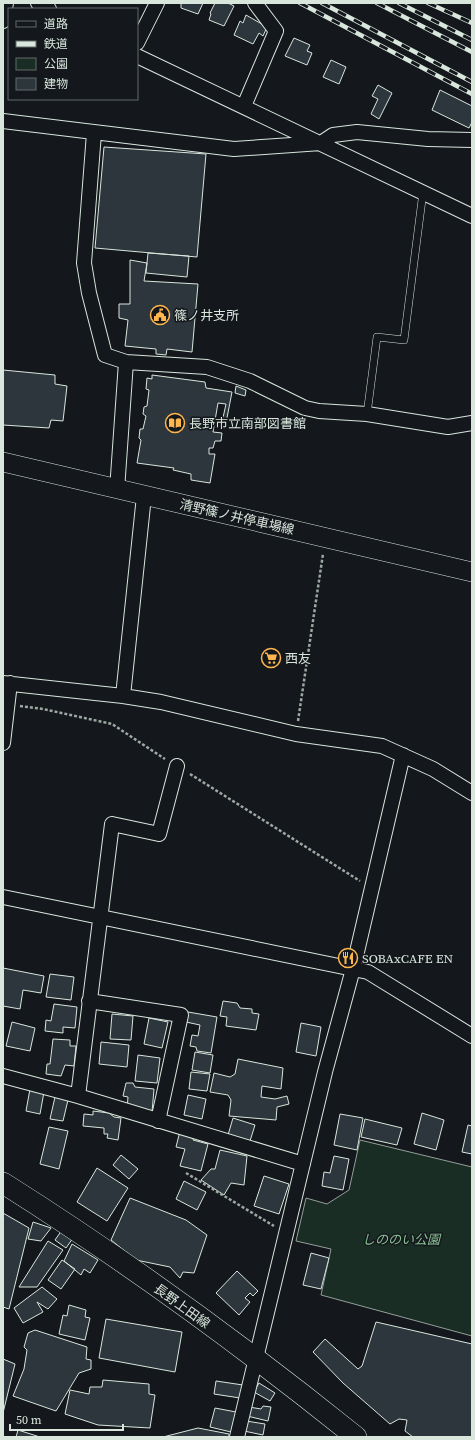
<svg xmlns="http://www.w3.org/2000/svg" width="475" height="1440" font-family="'Source Serif 4','Noto Sans JP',serif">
	<rect width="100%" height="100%" fill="#14181c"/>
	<path fill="#1a2d24" stroke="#939e99" d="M360,1140L472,1167V1336L321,1295L331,1249L296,1241L306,1198L327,1204L349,1190Z"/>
	<path fill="#2c363c" stroke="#d8e6dc" d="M181,3H203L198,14L181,8Z
		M215,3H228L234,6L224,26L209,20L211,14L210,13Z
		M246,15L267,27L263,36L259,33L253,44L234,35L240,21L243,23Z
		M294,38L310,45L307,51L312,53L307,65L285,56Z
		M331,60L346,67L339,84L323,77Z
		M378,85L392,93L379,119L371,114L378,99L372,96Z
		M440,90L472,106V122L469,128L432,110Z
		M104,147L206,154L197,257L95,248Z
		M148,253L189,256L187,277L146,273Z
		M130,260L147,263L144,281L198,284L192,352L167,349L166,355L156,354V349L125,346L128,320L119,318V304H130Z
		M3,370L55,375V384L67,386L63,421L51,420L49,428L3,425Z
		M152,375L205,382L206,388L232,392L225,428L221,427L226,404L218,403L213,432L222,433L221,441H215L213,448H209V454H215L210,483L191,480V474L173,470L174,468L137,463L141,440L139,438L140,429H143L146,416L143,414L144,407L147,406L149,390L146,389L147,378L152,379Z
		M236,386L246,390L245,396L235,393Z
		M3,968L44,976L41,993L23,990L20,1009L3,1006Z
		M50,974L74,977L71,1000L46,997Z
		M223,1001L237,1003L240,1008L252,1009V1013L259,1014L256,1030L226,1026L227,1017L220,1016Z
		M54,1004L77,1007L75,1028L63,1027V1033L45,1031L46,1020L51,1021Z
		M188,1012L217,1017L211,1053L197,1051L196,1047L190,1046L192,1035L198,1036L200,1025L186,1022Z
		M112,1014L133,1016L131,1040L110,1039Z
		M149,1018L168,1022L162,1048L144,1044Z
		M12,1022L35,1028L30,1051L6,1046Z
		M301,1023L321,1027L316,1056L296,1052Z
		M53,1039L70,1040V1046H76L74,1066L65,1065L61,1076L46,1074L47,1064H50Z
		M101,1042L129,1045L127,1067L99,1064Z
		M195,1052L213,1055L210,1073L192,1070Z
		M138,1055L160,1058L157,1083L135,1081Z
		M238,1059L283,1068L281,1089L262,1086L261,1097L275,1099L287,1096L289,1104L277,1107L276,1120L229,1116L231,1100L228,1095L210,1092L214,1073L230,1077L235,1074Z
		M191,1072L210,1074L207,1091L189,1089Z
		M126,1083H133L135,1087L154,1089L152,1112L127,1109L128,1097L123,1096Z
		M30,1089L44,1092L40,1114L26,1111Z
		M188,1095L206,1099L202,1119L184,1115Z
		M55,1097L68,1100L63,1121L50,1119Z
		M93,1111L109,1113L114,1117L121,1118L118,1140L107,1138L108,1134H104V1128L83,1126L84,1114L93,1115Z
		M422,1113L444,1120L436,1150L414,1144Z
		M340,1114L363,1118L357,1150L334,1145Z
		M233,1118L255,1125L250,1141L228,1135Z
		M365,1119L402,1128L397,1145L361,1137Z
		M468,1125L472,1126V1154L462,1152Z
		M49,1127L68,1131L59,1169L40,1164Z
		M180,1131L195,1135L193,1140L208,1144L201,1171L180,1166L185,1149L176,1147Z
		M220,1150L247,1156L244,1185L231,1183L224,1195L201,1180L211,1169H215Z
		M121,1155L138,1169L129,1179L113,1165Z
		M334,1156L349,1159L343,1190L322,1186L324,1172L330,1173Z
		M97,1168L128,1188L107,1221L77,1202Z
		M264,1176L289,1184L279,1214L254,1206Z
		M184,1181L206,1192L197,1210L176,1199Z
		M130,1198L186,1220L207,1235L194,1273L183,1272L180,1278L170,1267L136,1260L111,1240Z
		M3,1213L29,1228L9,1309L3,1307Z
		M33,1222L51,1228L41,1241L28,1239Z
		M62,1230L73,1238L66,1248L55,1240Z
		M48,1241L63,1250L37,1287H19Z
		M72,1244L98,1260L90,1273L84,1269L81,1275L64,1261Z
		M311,1253L329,1258L321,1289L303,1285Z
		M62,1260L75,1269L61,1289L48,1280Z
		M237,1271L258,1291L253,1296L250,1293L245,1298L250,1302L239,1315L216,1293Z
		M42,1287L57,1299L48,1309L37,1302L43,1312L23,1323L14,1308Z
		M69,1305L86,1310L85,1317L90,1318L85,1340L59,1334L63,1315L67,1316Z
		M106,1319L182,1332L175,1372L99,1358Z
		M376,1322L472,1344V1437H413L405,1431L407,1420L399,1419L390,1424L343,1383L313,1352L325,1339L358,1369L362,1366Z
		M35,1330L87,1347L86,1359L91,1360V1369L79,1373L56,1411L13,1396L24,1369L27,1350L24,1347L28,1333Z
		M3,1359L15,1364L3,1413Z
		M103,1380L149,1384V1394L155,1395L150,1428L98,1425L65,1414L70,1390L89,1394L90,1387H102Z
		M216,1381L243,1385L240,1398L214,1394Z
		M259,1383L275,1393L270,1401L254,1392Z
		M263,1406L271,1407L268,1421L247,1416L249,1407L261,1409Z
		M215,1408L236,1412L231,1432L210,1427Z
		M246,1421L265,1424L263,1435L244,1431Z
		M198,1428L229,1434V1437H163Z
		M18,1430L40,1437H16Z"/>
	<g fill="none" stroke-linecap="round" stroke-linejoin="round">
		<defs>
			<path id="service" d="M367,414L377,337L404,340L423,192"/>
			<path id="minor" d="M38,3L49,9
				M3,21L6,3
				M137,43L157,3
				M137,56L472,216
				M244,106L276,31L255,3
				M3,121L234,149L321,143L333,135L357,132L428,139L472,140
				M94,133L84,263L89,293L105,355L126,362L207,367L250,381L305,408L319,411L367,414L448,427L472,423
				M117,490L126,362
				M3,683L123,696L161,702L296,734L382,746L433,769L472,793
				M123,696L144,496
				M3,743L10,683
				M3,897L368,972L472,1036
				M89,1001L181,1015L158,1121
				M3,1076L78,1096L303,1164
				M78,1096L112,824L159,834L177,766
				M237,1437L325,1072L353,969L403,755"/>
			<path id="secondary" d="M3,462L472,572"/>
			<path id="primary" d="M3,1183C125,1260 243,1346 356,1437"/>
		</defs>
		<use href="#service" stroke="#d8e6dc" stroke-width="8"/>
		<use href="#minor" stroke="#d8e6dc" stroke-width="16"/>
		<use href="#secondary" stroke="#d8e6dc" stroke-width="20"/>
		<use href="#primary" stroke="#d8e6dc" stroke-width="22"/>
		<path stroke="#9da8a2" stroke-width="2.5" stroke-dasharray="3 2" stroke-linecap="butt" d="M20,706L43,709L112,724L165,759
			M298,721L323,554
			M190,774L360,881
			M186,1173L274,1226"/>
		<use href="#service" stroke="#14181c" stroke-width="7"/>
		<use href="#minor" stroke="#14181c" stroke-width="14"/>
		<use href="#secondary" stroke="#14181c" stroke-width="19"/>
		<use href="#primary" stroke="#14181c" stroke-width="21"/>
		<defs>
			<path id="rail" d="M300,3L472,94
				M322,3L472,82
				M377,3L472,52
				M399,3L472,40
				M428,3L472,23"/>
		</defs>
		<use href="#rail" stroke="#d8e6dc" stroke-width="4.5"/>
		<use href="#rail" stroke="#14181c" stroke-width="3" stroke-dasharray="9" stroke-linecap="butt"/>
	</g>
	<defs>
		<symbol id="civic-ring" viewBox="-11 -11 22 22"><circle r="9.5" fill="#14181c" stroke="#ffb74d" stroke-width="1.5"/><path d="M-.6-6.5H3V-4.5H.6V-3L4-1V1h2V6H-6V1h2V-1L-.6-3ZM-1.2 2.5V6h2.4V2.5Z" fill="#ffb74d"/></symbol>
		<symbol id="library-ring" viewBox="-11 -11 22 22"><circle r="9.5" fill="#14181c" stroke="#ffb74d" stroke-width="1.5"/><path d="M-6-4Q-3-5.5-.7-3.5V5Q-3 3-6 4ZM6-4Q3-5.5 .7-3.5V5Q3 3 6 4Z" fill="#ffb74d"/></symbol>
		<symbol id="supermarket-ring" viewBox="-11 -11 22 22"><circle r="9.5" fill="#14181c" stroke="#ffb74d" stroke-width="1.5"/><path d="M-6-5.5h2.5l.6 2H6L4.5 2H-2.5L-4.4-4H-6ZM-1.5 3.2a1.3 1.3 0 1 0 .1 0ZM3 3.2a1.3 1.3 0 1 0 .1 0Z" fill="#ffb74d"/></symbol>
		<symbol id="restaurant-ring" viewBox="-11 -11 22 22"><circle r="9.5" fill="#14181c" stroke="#ffb74d" stroke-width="1.5"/><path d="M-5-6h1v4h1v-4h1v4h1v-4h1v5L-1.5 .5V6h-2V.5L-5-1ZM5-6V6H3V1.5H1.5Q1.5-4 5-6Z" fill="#ffb74d"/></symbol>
	</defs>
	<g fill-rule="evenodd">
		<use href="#civic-ring" x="149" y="304" width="22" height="22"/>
		<use href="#library-ring" x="164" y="412" width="22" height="22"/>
		<use href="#supermarket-ring" x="260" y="647" width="22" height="22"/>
		<use href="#restaurant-ring" x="337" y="947" width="22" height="22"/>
	</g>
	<g text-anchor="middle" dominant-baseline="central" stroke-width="3" stroke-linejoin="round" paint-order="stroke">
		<g font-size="13" fill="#d8e6dc" stroke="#14181c" text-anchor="start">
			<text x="174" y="315">篠ノ井支所</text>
			<text x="189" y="423">長野市立南部図書館</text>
			<text x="285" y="658">西友</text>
			<text x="362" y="958">SOBAxCAFE EN</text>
		</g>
		<g font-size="13" fill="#d8e6dc" stroke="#14181c">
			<text transform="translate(237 517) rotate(13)">清野篠ノ井停車場線</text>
			<text transform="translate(182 1306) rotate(36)">長野上田線</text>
		</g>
		<g font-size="13" font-style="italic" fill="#8ac095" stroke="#14181c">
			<text x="401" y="1239">しののい公園</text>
		</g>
	</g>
	<rect width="475" height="1440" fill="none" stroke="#d8e6dc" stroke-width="8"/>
	<rect x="8" y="8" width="130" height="92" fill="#14181c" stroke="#626a69"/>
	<rect x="16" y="21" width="20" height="6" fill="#14181c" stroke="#626a69"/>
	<text x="44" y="28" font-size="12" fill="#d8e6dc">道路</text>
	<rect x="16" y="41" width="20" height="6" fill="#d8e6dc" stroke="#626a69"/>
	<text x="44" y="48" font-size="12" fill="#d8e6dc">鉄道</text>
	<rect x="16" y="58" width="20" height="12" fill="#1a2d24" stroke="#626a69"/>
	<text x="44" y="68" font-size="12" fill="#d8e6dc">公園</text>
	<rect x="16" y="78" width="20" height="12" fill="#2c363c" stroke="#626a69"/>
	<text x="44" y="88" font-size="12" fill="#d8e6dc">建物</text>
	<path d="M10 1424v6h113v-6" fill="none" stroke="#d8e6dc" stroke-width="2"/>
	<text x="16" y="1424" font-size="12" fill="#d8e6dc" stroke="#14181c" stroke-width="3" paint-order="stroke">50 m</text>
</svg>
